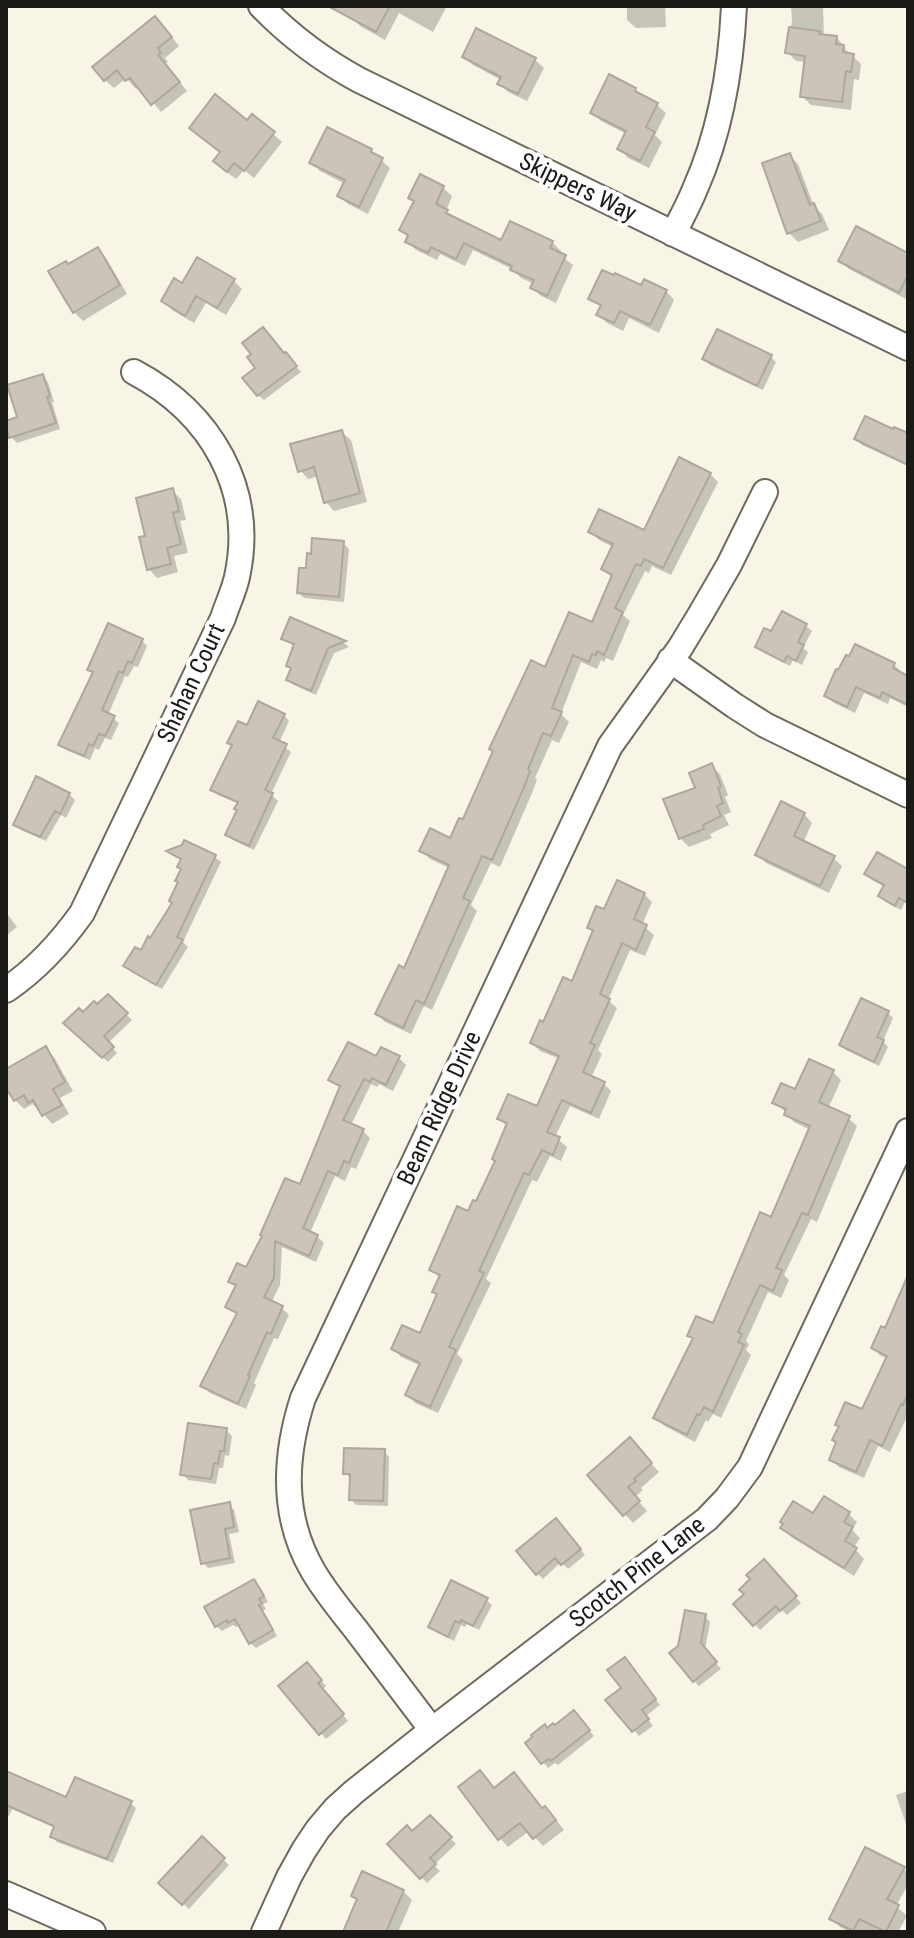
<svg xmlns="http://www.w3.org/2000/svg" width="914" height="1938" font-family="'Roboto Condensed',sans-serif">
	<rect width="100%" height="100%" fill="#f8f5e7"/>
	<path fill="#0003" d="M358,6H447L433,32L399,13L385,40L360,26L351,17Z
		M627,6H665L666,27L636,28L627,20Z
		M791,6H824H823L824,37L837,38L845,47V49L861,64L859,80L854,79L851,110L811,105L802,96L806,62L796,61L787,52L792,21Z
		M164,27L179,46L165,58L168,62L165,64L187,91L161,112L139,86L136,89L126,78L114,88L105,80Z
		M477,31L535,60L544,68L527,101L508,92L499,83L501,80L473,65L464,57Z
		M635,89L643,97L657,105L666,113L655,135L662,142L649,168L628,158L620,149L627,134L601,121L592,112Z
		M248,123L273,134L282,142L254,178L244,170L236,179L224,170L222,153Z
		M371,151L390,168L368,214L348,204L340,196L345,184L320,171L312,163Z
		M789,155L798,164L814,206L822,214L829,230L798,242L789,233Z
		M421,177L443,188L452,196L446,211L455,220L502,243L552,242L561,251L559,254L573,265L556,303L541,296L533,288L534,284L521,278L512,269L473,250L465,266L440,254L437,260L416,250L407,242L409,238L401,230L415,202Z
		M98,249L106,258L127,294L83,321L74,312L69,266Z
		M908,255V300L849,269L840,261Z
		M233,280L242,289L226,315L206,303L194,323L172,310L163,301L182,285Z
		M642,288L666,291L674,300L659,333L629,318L623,331L607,323L599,315L602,308L591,298Z
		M284,355L291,360L301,372L264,400L258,395Z
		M771,357L776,362L763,390L710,365L705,359Z
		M42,377L48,382L54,402H52L60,429L17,443L11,437Z
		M342,432L351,440L367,502L334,511L326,502L319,476L308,479L300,470Z
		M908,436V466L862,445L856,439Z
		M710,474L718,482L671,575L652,566L649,573L645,571L623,615L630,621L613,661L606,658L604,662L601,660L597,669L581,662L561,714L569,722L559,743L552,740L535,778L537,780L532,793L500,867L491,863L471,905L477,911L432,1010L424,1006L411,1034L385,1022L377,1014L405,970L449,868L430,859L422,851L451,840L464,822L546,670L593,625L613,578L603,569L613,547L599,540L591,532L645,533Z
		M172,491L181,499L186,520L180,521L188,553L174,556L178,572L157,578L149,569L148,537Z
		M343,543L349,549L344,602L304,598L299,593L308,570Z
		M291,620L344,643L349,647L334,653L316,695L294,685L288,680L292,669L288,665L295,647L283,638Z
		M806,626L812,631L803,648L808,652L802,665L793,660L790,666L763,652L757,646L771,634Z
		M142,641L147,646L138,667L134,666L128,677L125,676L108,715L119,723L111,740L105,738L99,750L95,748L90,760L66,750L61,744L94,674L90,669Z
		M894,665L908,678V707L890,698L888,704L864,693L855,713L834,703L826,695Z
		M284,715L289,721L279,743L291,752L271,794L278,801L254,850L233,840L228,834L239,811V804L218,795L212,789L233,747L229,743L248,728Z
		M712,766L720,774L728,795L725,797L731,812L724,815L729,825L710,834L712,838L689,847L680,838L698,790Z
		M69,794L75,800L66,818L61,815L46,841L21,830L16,824Z
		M804,814L812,823L803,843L833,858L842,866L829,893L766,863L758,854Z
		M185,843L215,857L221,862L183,942L188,947L162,989L131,972L126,966L151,941L174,904L183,870L182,861L169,852L183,847Z
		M908,870V904L905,902L901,910L886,902L880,896L885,887L872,880L866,874Z
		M644,894L652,902L642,925L654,935L645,956L630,950L608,1000L617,1008L598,1050L602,1054L591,1078L603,1083L611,1091L599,1119L570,1106L555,1137L567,1147L561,1161L550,1156L537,1182L532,1180L486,1279L491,1283L457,1354L463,1360L438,1413L415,1403L408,1395L421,1366L401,1357L393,1349L421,1336L439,1296L440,1278L432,1270L477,1204L497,1161L508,1127L499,1119L538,1109L560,1059L540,1051L532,1043L573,983L594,933L589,927L605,912Z
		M6,912L17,927L6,936Z
		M108,996L132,1020L108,1043L117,1053L108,1062L66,1023L97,1007Z
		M887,1012L893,1018L883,1041L888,1047L879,1066L846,1050L841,1045Z
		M45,1049L54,1057L73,1091L60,1098L69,1114L52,1124L40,1110H39L32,1104L24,1109L15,1100L6,1083V1071Z
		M376,1058H399L406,1065L393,1091L379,1084L377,1087L371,1084L351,1125L363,1131L370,1138L356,1169L351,1167L345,1181L335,1176L310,1233L317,1236L324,1243L316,1262L282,1247L280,1285L271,1303L282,1308L289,1315L278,1339L274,1338L254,1383L256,1385L246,1409L210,1393L203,1386L238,1315L228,1307L237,1288L230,1281L247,1270L301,1187L341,1088L331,1080Z
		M832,1071L841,1080L828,1109L848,1118L857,1126L817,1222L811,1219L784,1275L789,1280L781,1298L768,1292L746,1341L749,1344L746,1350L751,1355L721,1418L713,1414L708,1422L706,1420L695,1442L663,1425L655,1417L694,1340L690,1335L714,1326L772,1220L810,1130L794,1122L786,1114L787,1113L774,1102Z
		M908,1280V1415L890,1452L878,1446L864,1478L839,1467L831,1459L840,1427L837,1424L863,1412L888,1359L881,1356L873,1348L886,1330Z
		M226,1430L232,1436L229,1456L225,1455L223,1468H219L216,1484L188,1480L183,1474Z
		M384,1451L389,1457L388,1506L356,1505L351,1499L352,1479L345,1473Z
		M641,1452L659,1472L641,1488L643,1490L635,1497L647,1511L633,1523L589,1475Z
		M229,1505L234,1510L239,1532L229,1534L235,1563L208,1568L203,1563Z
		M848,1513L857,1522L852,1530L860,1538L854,1548L864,1559L854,1576L791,1537L783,1528L785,1524L814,1516Z
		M561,1526L585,1555L568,1569L561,1562L543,1579L537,1573Z
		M764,1562L801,1603L787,1615L782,1610L760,1630L736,1604L747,1595Z
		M254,1582L260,1587L268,1602L263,1604L266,1609L263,1611L277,1636L256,1648L250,1643L240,1625L236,1627L233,1625L222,1631L216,1626Z
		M486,1600L492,1605L479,1630L467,1624L465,1627L461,1625L454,1641L436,1632L430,1626Z
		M705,1616L710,1622L705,1650L721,1669L699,1686L694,1681Z
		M630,1665L660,1705L646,1716L653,1726L639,1736L608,1700L624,1688Z
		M312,1670L326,1686L322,1690L348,1721L326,1739L281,1686Z
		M579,1718L594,1736L558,1765L555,1763L548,1768L528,1743L548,1730Z
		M6,1773L67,1800L130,1803L136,1808L113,1863L57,1842L52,1836L55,1828L12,1809L9,1816L6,1815Z
		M480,1773L495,1790L514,1774L544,1810L554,1817L564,1830L543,1846L529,1831L508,1847L500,1838Z
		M908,1791V1830L896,1795Z
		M430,1817L456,1844L434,1865L440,1871L427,1883L390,1844L413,1834Z
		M202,1839L229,1865L189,1909L161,1883Z
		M904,1869L908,1873V1885L896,1906L907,1916L898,1932H850L840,1927L832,1918Z
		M403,1891L412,1900L398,1932H345L358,1901L353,1896Z"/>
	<path fill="#ccc4b9" stroke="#afa79c" stroke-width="2" d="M328,6H390L376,32Z
		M155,16L172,37L158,48L161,53L158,55L180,82L151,105L130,78L125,81L117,70L104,81L92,67Z
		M789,27L820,31L819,34L837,36L836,44L844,45L843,52L854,54L851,72L846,71L842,102L800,97L805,56L785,53Z
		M476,28L536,58L518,94L497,84L501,77L462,57Z
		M609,74L636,88L635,91L658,103L646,127L655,132L640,161L617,149L626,131L590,113Z
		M215,94L247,120L252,114L275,132L244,171L234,163L227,172L213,161L220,152L189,128Z
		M327,127L372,149L371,152L383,158L359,207L337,196L345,180L309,163Z
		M790,153L810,205L814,203L821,221L787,234L762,163Z
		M420,174L444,186L436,204L448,210L446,213L501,240L510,221L553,241L550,248L566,255L547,296L530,288L534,280L510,270L512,266L464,243L456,259L431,247L428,253L405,242L408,235L399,230L414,201L408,198Z
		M856,226L908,253V275L899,293L838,261Z
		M98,247L120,285L73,313L48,271L66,261L68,264Z
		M197,257L235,279L217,308L196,296L185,316L161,301L174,278L182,283Z
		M602,270L614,275L615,273L641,285L644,279L667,290L650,325L620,311L614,323L596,315L601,305L588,299Z
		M263,327L284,353L286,352L297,366L257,396L242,378L255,368L247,357L251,354L242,343Z
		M717,329L772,355L757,386L702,359Z
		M43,374L50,396L47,397L56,423L9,438L6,428V421L17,417L7,385Z
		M865,416L893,429L894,427L908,433V465L854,439Z
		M342,430L360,493L324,503L314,467L298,472L290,444Z
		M679,457L711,473L663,568L644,559L641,566L636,564L615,608L623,612L604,655L597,651L596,655L592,654L589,662L573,655L552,708L562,712L551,736L543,733L528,769L530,771L525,785L492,860L482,856L463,898L470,901L424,1004L416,1000L403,1028L375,1014L399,965L404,968L449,865L419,851L430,828L450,838L459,818L463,819L493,751L489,749L531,660L545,667L569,612L592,622L612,575L601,569L613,544L588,532L599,509L644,530Z
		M173,488L179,511L173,513L181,544L167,548L171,564L147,570L139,537L145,536L136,498Z
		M312,538L344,541L339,597L297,593L299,568H306L307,553L311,554Z
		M782,611L807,624L798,642L804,645L796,661L787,656L784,662L755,647L764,628L771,631Z
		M290,617L346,641L328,648L311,691L286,680L291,668L286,666L294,644L281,639Z
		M108,623L143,639L132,663L128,661L123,673L119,671L102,710L115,716L105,736L99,734L93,746L89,744L84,756L58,745L93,672L87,670Z
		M855,644L895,663L893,668L908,676V705L882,692L880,698L856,687L847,707L824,696L836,669L838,670L846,655L849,656Z
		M258,701L285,714L273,738L287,744L265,790L273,793L249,846L225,835L237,810L234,809L238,802L210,790L232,745L227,743L238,721L247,725Z
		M712,763L721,786L718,788L723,803L717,806L721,816L703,825L704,829L679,839L663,799L695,788L689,773Z
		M36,776L70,793L60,814L55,811L40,837L13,825Z
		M781,801L805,813L794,836L835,856L820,886L755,855Z
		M184,840L216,855L177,937L183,940L156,985L123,966L135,947L141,950L148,936L150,938L172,903L169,901L178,882L175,881L181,869L177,867L181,859L166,851L182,845Z
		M877,852L908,869V903L899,898L895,906L878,896L884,885L864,874Z
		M617,880L645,893L634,919L647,925L636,950L622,943L600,994L610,999L590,1043L595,1045L583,1072L605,1082L591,1113L562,1100L547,1132L560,1137L553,1155L542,1150L529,1175L524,1173L479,1271L484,1273L449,1347L456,1350L430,1407L405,1395L420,1363L391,1349L402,1325L420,1333L437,1294L432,1292L440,1275L429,1270L457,1206L468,1211L473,1200L476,1201L495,1161L492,1159L507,1123L497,1119L508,1094L537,1106L559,1056L530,1043L540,1020L543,1022L563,977L572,981L593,930L587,928L596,906L604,909Z
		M108,994L128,1013L104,1036L114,1047L102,1058L63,1023L79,1008L83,1012L94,1001L97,1004Z
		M861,998L889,1011L877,1037L884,1040L874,1062L839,1045Z
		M348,1042L376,1056L381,1047L400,1056L386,1085L372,1078L370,1082L364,1079L343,1120L364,1129L349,1163L344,1161L338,1175L328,1171L303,1228L318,1235L309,1256L275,1241L274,1278L264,1297L283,1306L271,1334L267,1332L248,1375L250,1376L238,1404L200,1386L237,1313L225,1307L236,1285L228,1282L237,1263L246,1267L262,1236L260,1235L285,1178L300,1184L340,1086L328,1080Z
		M46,1046L65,1082L53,1089L62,1105L42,1116L33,1100L28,1103L24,1095L14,1101L6,1088V1069Z
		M809,1059L834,1070L819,1102L850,1116L808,1215L802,1213L776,1268L782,1270L773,1291L760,1285L738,1332L742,1334L738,1342L744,1345L713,1412L704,1407L700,1415L697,1414L687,1435L653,1418L693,1338L687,1336L696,1316L713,1323L760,1212L771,1217L810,1126L784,1115L786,1109L772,1103L781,1083L795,1089Z
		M908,1275V1394L903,1405L901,1404L882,1446L870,1440L856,1472L829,1460L836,1442L832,1440L839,1426L835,1425L845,1402L862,1409L887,1356L871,1348L881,1326L885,1328Z
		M188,1423L227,1428L224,1451H220L218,1464L214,1463L211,1479L180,1475Z
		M630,1437L652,1463L634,1479L636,1481L628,1487L640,1501L623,1516L587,1475Z
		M344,1448L385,1449L383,1501L349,1500L350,1474H343Z
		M824,1496L850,1512L844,1522L853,1527L845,1541L857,1548L844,1568L780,1528L783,1524L780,1522L793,1501L813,1513Z
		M230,1502L234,1527L225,1529L230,1558L201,1564L190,1510Z
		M556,1518L581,1549L561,1565L555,1558L536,1575L516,1551Z
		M764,1559L797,1596L780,1611L776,1606L753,1626L733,1604L744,1594L739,1590L750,1579L746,1575Z
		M254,1579L264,1596L259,1599L262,1603L259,1605L273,1630L249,1644L235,1619L228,1623L227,1620L215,1627L204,1607Z
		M451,1580L488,1598L473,1626L461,1620L460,1623L455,1621L448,1637L428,1627Z
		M685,1610L706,1614L701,1643L717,1662L693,1682L669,1653L678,1646Z
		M625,1657L656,1699L642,1710L649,1719L632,1732L605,1700L621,1688L607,1670Z
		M307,1662L322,1680L318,1683L344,1714L319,1735L278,1686Z
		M574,1710L590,1730L551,1761L549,1759L541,1764L525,1743L532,1737L531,1735L545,1724L547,1728L553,1723L555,1725Z
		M480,1770L494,1788L514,1772L542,1808L545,1806L556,1820L533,1839L520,1823L498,1840L458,1787Z
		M6,1771L66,1797L75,1777L132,1801L107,1859L50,1837L54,1826L6,1805Z
		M430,1815L452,1837L430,1858L436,1864L420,1879L387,1844L407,1825L412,1831Z
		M202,1836L225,1858L182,1905L158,1883Z
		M865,1847L905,1867L887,1899L899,1905L886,1932L859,1919L853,1931L829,1919Z
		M362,1871L404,1890L386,1932H343L357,1899L351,1896Z"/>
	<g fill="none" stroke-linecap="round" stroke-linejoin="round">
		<defs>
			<path id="minor" d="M261,6C290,36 322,60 359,80L908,348
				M673,234C681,219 689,204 695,189C721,131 731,69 734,6
				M670,660L735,706L765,725L908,795
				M6,990C37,969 60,944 82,913L223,618C227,605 234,591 237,577C256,489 211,413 134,372
				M432,1730C407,1697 382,1664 357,1631C342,1612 326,1593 313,1571C281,1516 284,1457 303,1398L610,746L680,648L700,615L729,565L765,492
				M6,1894L93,1932
				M264,1932L289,1877L304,1850L318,1829L335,1809L355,1791L432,1730L707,1519L727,1498L750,1467L908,1131"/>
		</defs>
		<use href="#minor" stroke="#6d6a5e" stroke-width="28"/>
		<use href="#minor" stroke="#fff" stroke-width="24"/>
	</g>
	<g text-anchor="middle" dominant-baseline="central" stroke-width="8" stroke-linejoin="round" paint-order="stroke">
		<g font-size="24" fill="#1b1a16" stroke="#fff">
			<text transform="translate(578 187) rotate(26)">Skippers Way</text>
			<text transform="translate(191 683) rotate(-65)">Shahan Court</text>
			<text transform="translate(439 1108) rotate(-65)">Beam Ridge Drive</text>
			<text transform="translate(637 1572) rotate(-38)">Scotch Pine Lane</text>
		</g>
	</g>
	<rect width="914" height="1938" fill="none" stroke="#1b1a16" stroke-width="16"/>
</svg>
